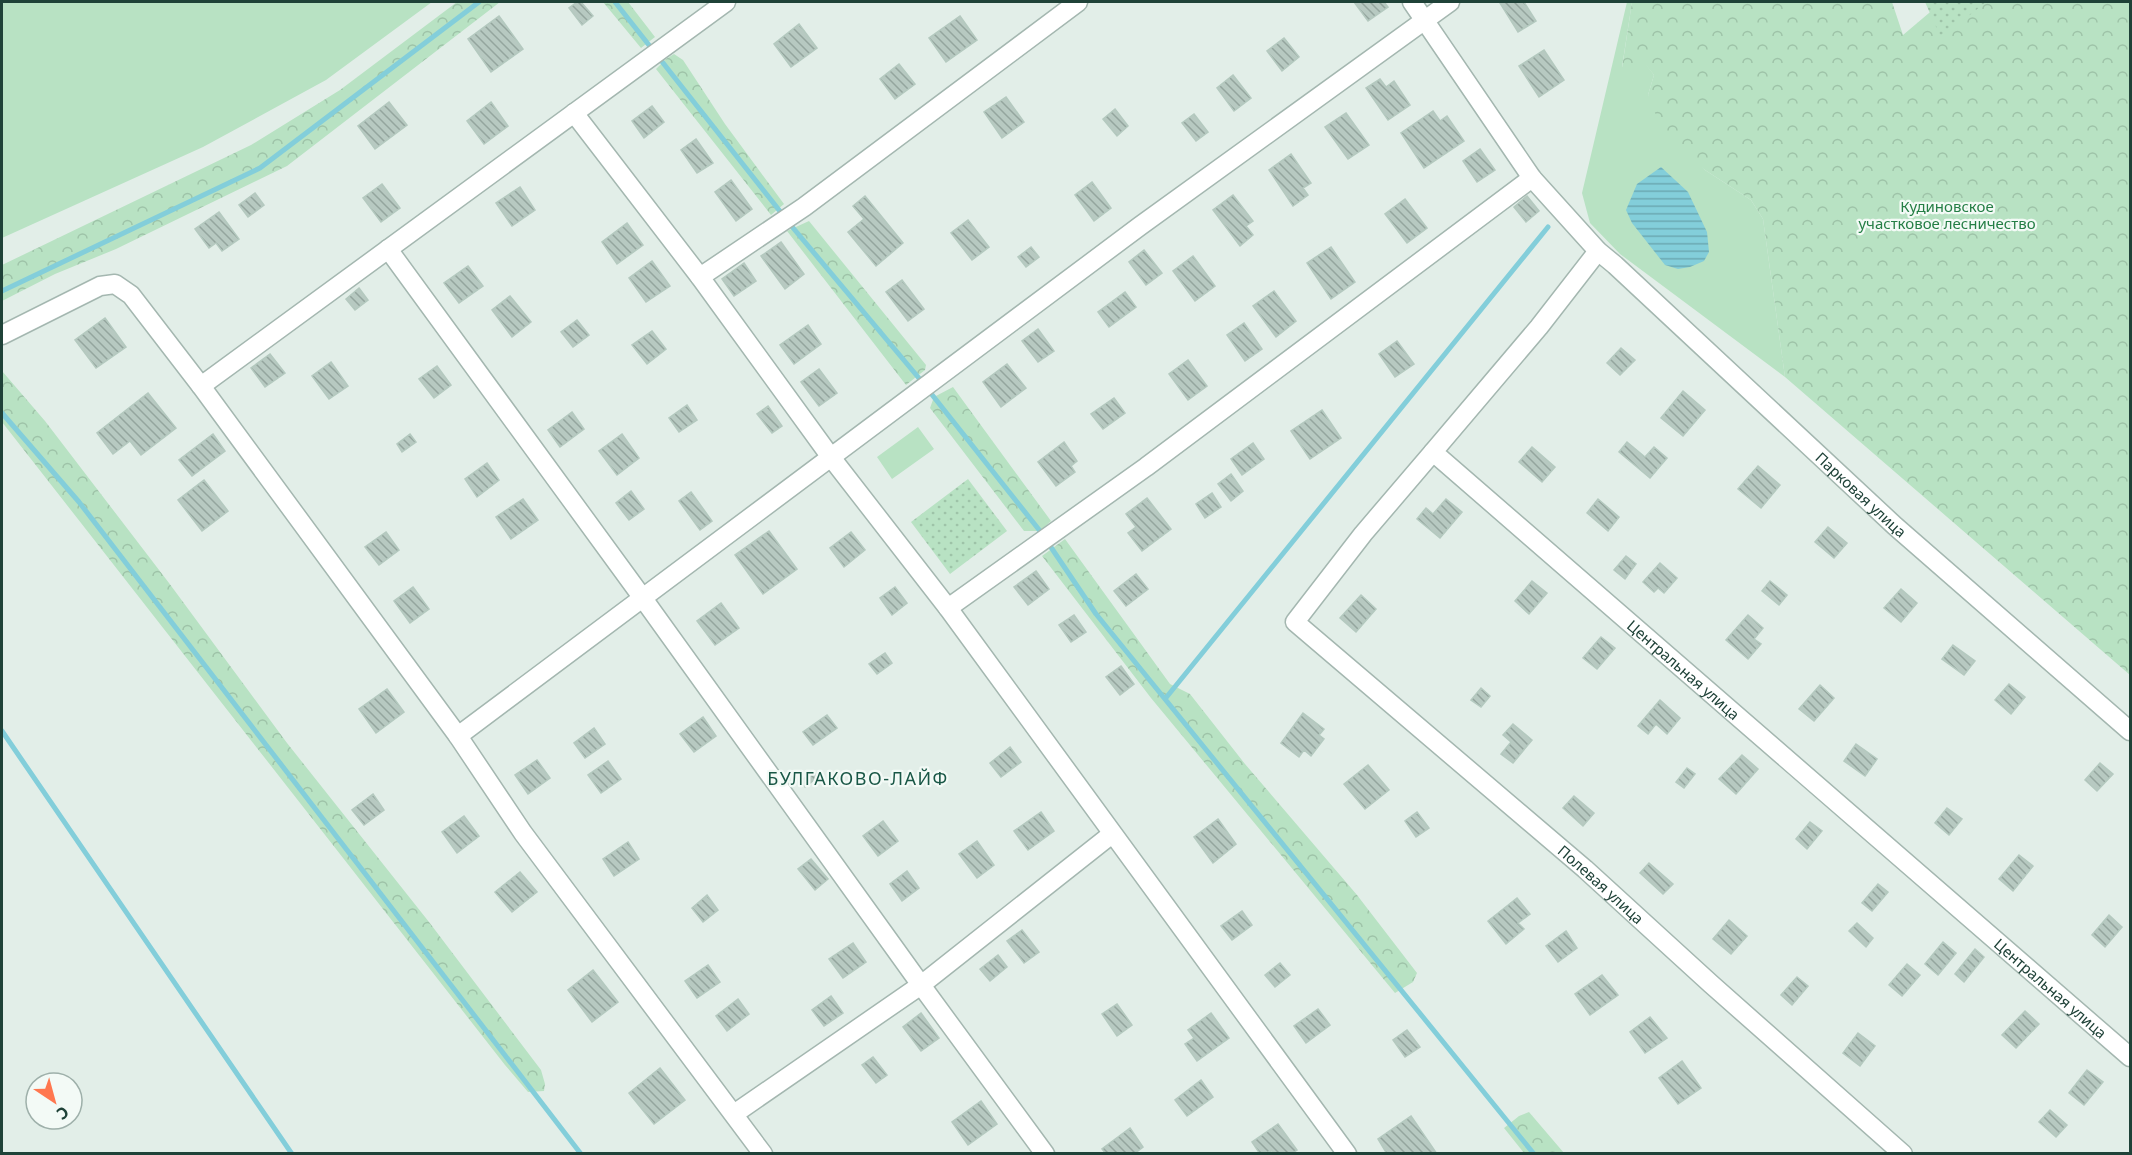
<svg xmlns="http://www.w3.org/2000/svg" width="2132" height="1155" font-family="'Noto Sans',sans-serif">
	<defs>
		<pattern id="forest-crowns" width="20" height="18" patternUnits="userSpaceOnUse" patternTransform="scale(1.5)"><rect width="20" height="18" fill="#b8e2c3"/><path d="M2 6a3 3 0 1 1 6 0M12 15a3 3 0 1 1 6 0" fill="none" stroke="#9ec3a8"/></pattern>
		<pattern id="park-dots" width="8" height="8" patternUnits="userSpaceOnUse" patternTransform="scale(1.5)"><rect width="8" height="8" fill="#b8e2c3"/><path d="M2 2h.1M6 6h.1" fill="none" stroke="#9ec3a8" stroke-width="1.8" stroke-linecap="round"/></pattern>
		<pattern id="water-rules" width="6" height="5" patternUnits="userSpaceOnUse" patternTransform="scale(1.5)"><rect width="6" height="5" fill="#83ceda"/><path d="M0 2.5h6" fill="none" stroke="#6ba9b2"/></pattern>
		<pattern id="building-back-hatch" width="6" height="6" patternUnits="userSpaceOnUse" patternTransform="scale(1.5)"><rect width="6" height="6" fill="#b7c9c1"/><path d="M-1 5l2 2M0 0l6 6M5-1l2 2" fill="none" stroke="#94a59e"/></pattern>
	</defs>
	<rect width="100%" height="100%" fill="#e2eee8"/>
	<path fill="#b8e2c3" d="M2,2H432L326,80L203,147L2,238Z
		M1627,2H1632L1622,67L1645,63L1654,75L1648,95L1705,170L1751,200L1763,219L1785,377L1620,254L1590,223L1582,193Z
		M918,427L934,449L892,479L877,457Z"/>
	<path fill="url(#forest-crowns)" d="M457,2H500L287,166L116,249L55,274L2,301V265L251,145L340,90Z
		M603,2H628L655,37L641,48Z
		M1632,2H1892L1903,35L1942,2H2130V675L1785,377L1763,219L1751,200L1705,170L1659,123L1648,95L1654,75L1645,64L1622,68Z
		M674,54L683,60L725,124L784,204L771,215L656,69L666,59Z
		M809,221L926,365L925,370L906,385L787,231Z
		M2,371L45,421L169,583L287,743L429,922L541,1070L545,1084L544,1091L528,1092L505,1065L2,422Z
		M953,387L1051,521L1040,531H1024L930,408L934,397Z
		M1065,539L1170,684L1190,694L1245,764L1357,895L1417,973L1413,982L1395,993L1151,698L1042,556Z
		M1529,1112L1564,1153H1524L1504,1128L1519,1116Z"/>
	<path fill="url(#park-dots)" d="M1925,2H1986L1941,38Z
		M968,479L1007,531L950,574L911,522Z"/>
	<path fill="url(#water-rules)" d="M1661,167L1688,192L1707,232L1709,252L1704,261L1690,267L1678,269L1665,265L1632,223L1626,210L1637,184Z"/>
	<g fill="none" stroke-linecap="round" stroke-linejoin="round">
		<path stroke="#83ceda" stroke-width="5" d="M615,2L794,229L918,377L1040,531L1096,614L1534,1154
			M2,291L260,168L479,2
			M2,413L79,502L581,1154
			M1165,699L1548,227
			M2,731L292,1154"/>
	</g>
	<path fill="url(#building-back-hatch)" stroke="#b4c9bf" stroke-width="1.5" d="M577,2H581L593,16L582,25L569,8Z
		M1354,2H1384L1388,7L1368,21Z
		M1502,2H1524L1536,21L1518,32L1500,3Z
		M499,16L523,49L491,72L468,39Z
		M960,16L977,40L946,62L929,38Z
		M799,24L817,48L791,67L774,44Z
		M1284,38L1299,57L1282,71L1267,51Z
		M1544,50L1564,80L1539,97L1519,66Z
		M899,64L915,84L895,99L880,79Z
		M1233,75L1251,98L1234,111L1217,88Z
		M1380,79L1386,87L1394,81L1410,105L1388,120L1366,88Z
		M1006,97L1024,122L1002,138L984,112Z
		M389,102L407,125L375,149L358,126Z
		M491,102L508,126L484,144L467,121Z
		M652,106L664,122L644,138L632,121Z
		M1115,109L1128,126L1117,136L1103,119Z
		M1433,111L1440,121L1447,116L1464,141L1424,168L1401,133Z
		M1346,113L1369,145L1348,159L1325,127Z
		M1194,114L1208,132L1196,141L1182,123Z
		M696,139L713,163L697,173L681,150Z
		M1480,149L1495,170L1477,182L1463,161Z
		M1291,154L1311,183L1303,188L1308,195L1293,206L1269,170Z
		M731,180L752,209L736,221L715,192Z
		M1092,182L1111,208L1094,221L1075,195Z
		M382,184L400,208L381,222L363,198Z
		M520,187L535,210L512,226L496,203Z
		M255,193L264,205L248,217L239,205Z
		M1233,195L1253,221L1246,226L1253,235L1240,246L1213,210Z
		M865,196L903,243L876,266L848,232L864,219L853,206Z
		M1527,196L1539,211L1526,222L1514,207Z
		M1405,199L1427,228L1407,243L1385,214Z
		M219,212L239,239L222,251L216,243L209,248L195,229Z
		M968,220L989,247L972,260L951,233Z
		M627,223L643,245L617,264L602,242Z
		M781,242L804,274L785,289L761,256Z
		M1031,247L1039,257L1026,267L1018,257Z
		M1331,247L1355,282L1331,299L1307,263Z
		M1144,250L1162,273L1146,285L1129,262Z
		M1193,256L1215,286L1195,301L1173,271Z
		M652,261L670,286L646,302L629,278Z
		M744,263L756,281L734,296L722,279Z
		M468,266L483,286L459,303L444,283Z
		M902,280L924,309L908,321L886,292Z
		M359,288L368,300L355,310L346,299Z
		M1274,291L1296,321L1276,337L1253,306Z
		M1125,292L1136,307L1109,327L1098,312Z
		M510,296L531,322L512,337L492,310Z
		M105,318L126,347L96,368L75,340Z
		M577,320L589,335L573,347L561,332Z
		M1244,323L1262,349L1245,361L1227,335Z
		M808,325L821,344L794,364L780,345Z
		M1038,329L1054,351L1038,362L1022,341Z
		M652,331L666,349L647,364L632,345Z
		M1397,341L1414,364L1395,377L1379,354Z
		M1621,348L1635,360L1620,375L1607,363Z
		M270,354L285,373L265,387L251,368Z
		M1188,360L1207,386L1188,400L1169,374Z
		M331,362L348,386L329,399L312,376Z
		M1007,364L1026,388L1001,407L983,382Z
		M437,366L451,385L434,398L419,379Z
		M819,369L837,393L819,406L801,382Z
		M1683,391L1705,410L1683,436L1661,418Z
		M148,393L176,428L141,455L130,441L113,454L97,433Z
		M1114,398L1125,413L1103,429L1091,414Z
		M687,405L697,420L679,432L669,418Z
		M768,406L782,426L772,433L757,414Z
		M1322,410L1341,438L1310,459L1291,431Z
		M572,412L584,429L560,447L548,430Z
		M213,434L225,451L192,476L179,460Z
		M410,434L416,442L402,452L397,444Z
		M622,434L639,458L617,475L599,451Z
		M1064,442L1077,461L1071,466L1075,472L1056,486L1038,462Z
		M1627,442L1645,457L1654,447L1667,458L1650,478L1619,452Z
		M1253,443L1264,459L1242,475L1231,459Z
		M1532,447L1555,467L1542,482L1519,462Z
		M487,463L499,480L477,497L465,479Z
		M1758,466L1780,485L1761,508L1738,489Z
		M1231,474L1243,491L1231,501L1218,484Z
		M204,480L228,511L202,531L178,500Z
		M631,491L644,509L629,520L616,503Z
		M691,492L712,521L700,530L679,501Z
		M1212,493L1221,507L1205,518L1196,504Z
		M1147,498L1171,529L1142,551L1128,533L1136,527L1126,514Z
		M523,499L538,520L511,539L496,517Z
		M1446,499L1462,512L1440,538L1417,519L1426,508L1433,514Z
		M1598,499L1619,517L1608,531L1587,513Z
		M1828,527L1847,543L1834,558L1815,542Z
		M769,531L797,569L763,594L735,555Z
		M386,532L399,550L379,565L365,547Z
		M851,532L865,550L844,567L830,548Z
		M1626,556L1636,564L1625,579L1614,570Z
		M1660,563L1677,578L1664,593L1658,588L1654,592L1643,582Z
		M1036,571L1049,589L1028,605L1014,587Z
		M1136,574L1148,589L1126,606L1114,591Z
		M1532,581L1547,593L1529,614L1515,601Z
		M1770,581L1787,595L1779,605L1762,591Z
		M413,587L429,609L410,623L394,601Z
		M895,587L907,603L892,615L880,598Z
		M1901,589L1917,603L1901,622L1884,608Z
		M1361,595L1376,609L1356,632L1340,618Z
		M721,603L739,628L715,645L697,621Z
		M1074,615L1086,632L1071,642L1059,625Z
		M1748,615L1763,628L1754,639L1761,644L1748,659L1726,640Z
		M1601,637L1615,648L1597,669L1583,658Z
		M1953,645L1975,661L1964,675L1942,659Z
		M885,653L892,663L877,674L869,664Z
		M1121,666L1134,684L1120,695L1106,677Z
		M2009,684L2025,697L2011,714L1995,700Z
		M1820,685L1834,698L1814,721L1799,709Z
		M1481,688L1490,696L1481,707L1471,700Z
		M387,689L404,712L376,733L359,709Z
		M1660,700L1680,718L1667,734L1656,724L1648,734L1638,726Z
		M1303,713L1324,729L1319,735L1324,739L1311,756L1304,750L1299,757L1281,743Z
		M827,715L837,728L813,745L803,732Z
		M703,717L716,736L694,752L680,734Z
		M1513,724L1532,740L1513,763L1501,754L1511,742L1503,735Z
		M594,728L605,744L585,758L574,743Z
		M1856,744L1877,759L1865,776L1844,761Z
		M1010,747L1021,762L1001,777L990,763Z
		M1742,755L1758,769L1736,794L1719,779Z
		M537,760L550,778L528,794L515,775Z
		M608,761L621,779L601,793L588,775Z
		M2100,763L2113,774L2097,791L2085,780Z
		M1368,765L1389,790L1365,809L1344,784Z
		M1687,768L1695,774L1684,788L1676,782Z
		M813,771L818,777L805,787L801,781Z
		M373,794L384,810L364,825L352,810Z
		M1574,796L1594,813L1583,826L1563,808Z
		M1947,808L1962,819L1949,835L1935,823Z
		M1041,812L1054,831L1028,850L1014,831Z
		M1417,812L1429,828L1416,837L1405,821Z
		M464,816L479,836L457,853L442,832Z
		M1218,819L1236,844L1213,863L1194,837Z
		M883,821L898,841L878,856L863,836Z
		M1810,822L1822,831L1807,849L1796,839Z
		M977,841L994,865L977,878L959,854Z
		M628,842L639,859L614,876L603,859Z
		M2019,855L2033,866L2013,891L1999,879Z
		M811,859L828,879L815,890L798,869Z
		M1649,863L1673,884L1663,894L1640,873Z
		M907,871L919,888L902,901L890,884Z
		M520,872L537,892L512,912L495,892Z
		M1878,884L1888,892L1872,911L1862,903Z
		M707,895L718,910L703,922L692,908Z
		M1517,898L1530,914L1518,923L1524,929L1506,944L1488,921Z
		M1242,911L1252,925L1232,940L1221,926Z
		M2109,915L2122,927L2105,947L2092,935Z
		M1729,920L1747,936L1731,954L1713,939Z
		M1857,923L1873,938L1866,947L1849,931Z
		M1022,930L1039,952L1024,963L1007,941Z
		M1566,931L1577,948L1558,962L1546,946Z
		M1943,942L1956,953L1938,975L1925,964Z
		M853,943L866,962L843,978L829,959Z
		M1975,949L1984,957L1964,982L1955,974Z
		M998,955L1007,967L990,981L980,969Z
		M1280,963L1290,975L1275,987L1265,975Z
		M1907,964L1920,975L1902,996L1889,985Z
		M708,965L720,982L697,998L685,981Z
		M593,970L618,1002L592,1022L568,990Z
		M1602,975L1618,995L1590,1015L1575,994Z
		M1797,977L1808,986L1792,1005L1781,995Z
		M831,996L843,1013L824,1026L812,1010Z
		M738,999L749,1014L727,1031L716,1016Z
		M1117,1004L1132,1025L1117,1036L1102,1014Z
		M1318,1009L1330,1025L1306,1043L1294,1026Z
		M2025,1011L2039,1024L2016,1048L2002,1035Z
		M921,1013L939,1038L921,1051L903,1027Z
		M1211,1013L1229,1038L1197,1061L1185,1044L1194,1038L1188,1030Z
		M1650,1017L1667,1038L1645,1053L1630,1032Z
		M1407,1030L1420,1047L1405,1057L1393,1040Z
		M1858,1033L1875,1046L1860,1066L1843,1053Z
		M873,1057L887,1075L876,1083L862,1065Z
		M1682,1061L1701,1088L1678,1104L1659,1078Z
		M660,1068L685,1100L654,1124L629,1093Z
		M2087,1070L2103,1082L2084,1105L2069,1093Z
		M1201,1080L1213,1097L1187,1116L1175,1100Z
		M981,1101L997,1124L968,1145L952,1122Z
		M2050,1110L2067,1125L2056,1137L2039,1122Z
		M1411,1116L1437,1154H1387L1378,1139Z
		M1278,1124L1297,1150L1291,1154H1274L1271,1150L1266,1154H1260L1252,1142Z
		M1130,1128L1143,1147L1134,1154H1106L1102,1149Z"/>
	<g fill="none" stroke-linecap="round" stroke-linejoin="round">
		<defs>
			<g id="minor">
				<path id="s1" d="M1412,2L1532,178L1598,251L1615,265L1895,526L2130,731"/>
				<path d="M574,113L700,277L830,456L948,608L1347,1154"/>
				<path d="M388,249L642,597L921,985L1045,1154"/>
				<path id="s2" d="M1598,251L1539,327L1433,452L2130,1057"/>
				<path d="M700,277L804,207L1078,2"/>
				<path d="M2,335L100,286L115,284L131,295L201,386L458,736L523,833L763,1154"/>
				<path d="M201,386L726,2"/>
				<path id="s3" d="M1433,452L1363,534L1295,622L1585,869L1711,984L1903,1154"/>
				<path d="M948,608L1146,467L1532,178"/>
				<path d="M458,736L1140,226L1450,2"/>
				<path d="M734,1114L921,985L1112,834"/>
			</g>
		</defs>
		<use href="#minor" stroke="#a4b7b0" stroke-width="21"/>
		<use href="#minor" stroke="#fff" stroke-width="18"/>
	</g>
	<g text-anchor="middle" dominant-baseline="central" stroke-width="4.5" stroke-linejoin="round" paint-order="stroke">
		<g font-size="15" fill="#247e45" stroke="#f3faf6">
			<text x="1947" y="206">Кудиновское<tspan x="1947" dy="17">участковое лесничество</tspan></text>
		</g>
		<g font-size="15" fill="#1f4238" stroke="#f3faf6">
			<text stroke="none"><textPath href="#s1" startOffset="670">Парковая улица</textPath></text>
			<text stroke="none"><textPath href="#s2" startOffset="592">Центральная улица</textPath></text>
			<text stroke="none"><textPath href="#s3" startOffset="622">Полевая улица</textPath></text>
			<text stroke="none"><textPath href="#s2" startOffset="1078">Центральная улица</textPath></text>
		</g>
		<g font-size="18" letter-spacing="1.5" fill="#195746" stroke="#f3faf6">
			<text x="858" y="778">БУЛГАКОВО-ЛАЙФ</text>
		</g>
	</g>
	<rect width="2132" height="1155" fill="none" stroke="#1f4238" stroke-width="6"/>
	<g transform="translate(54 1101) rotate(144)"><circle r="28" fill="#f3faf6" stroke="#9eb0aa" stroke-width="1.5"/>
	<path d="M0-4.5L10 22L0 15L-10 22Z" fill="#ff774f"/>
	<text y="-9" font-size="16" font-weight="bold" text-anchor="middle" fill="#1f4238">С</text>
	</g>
</svg>
